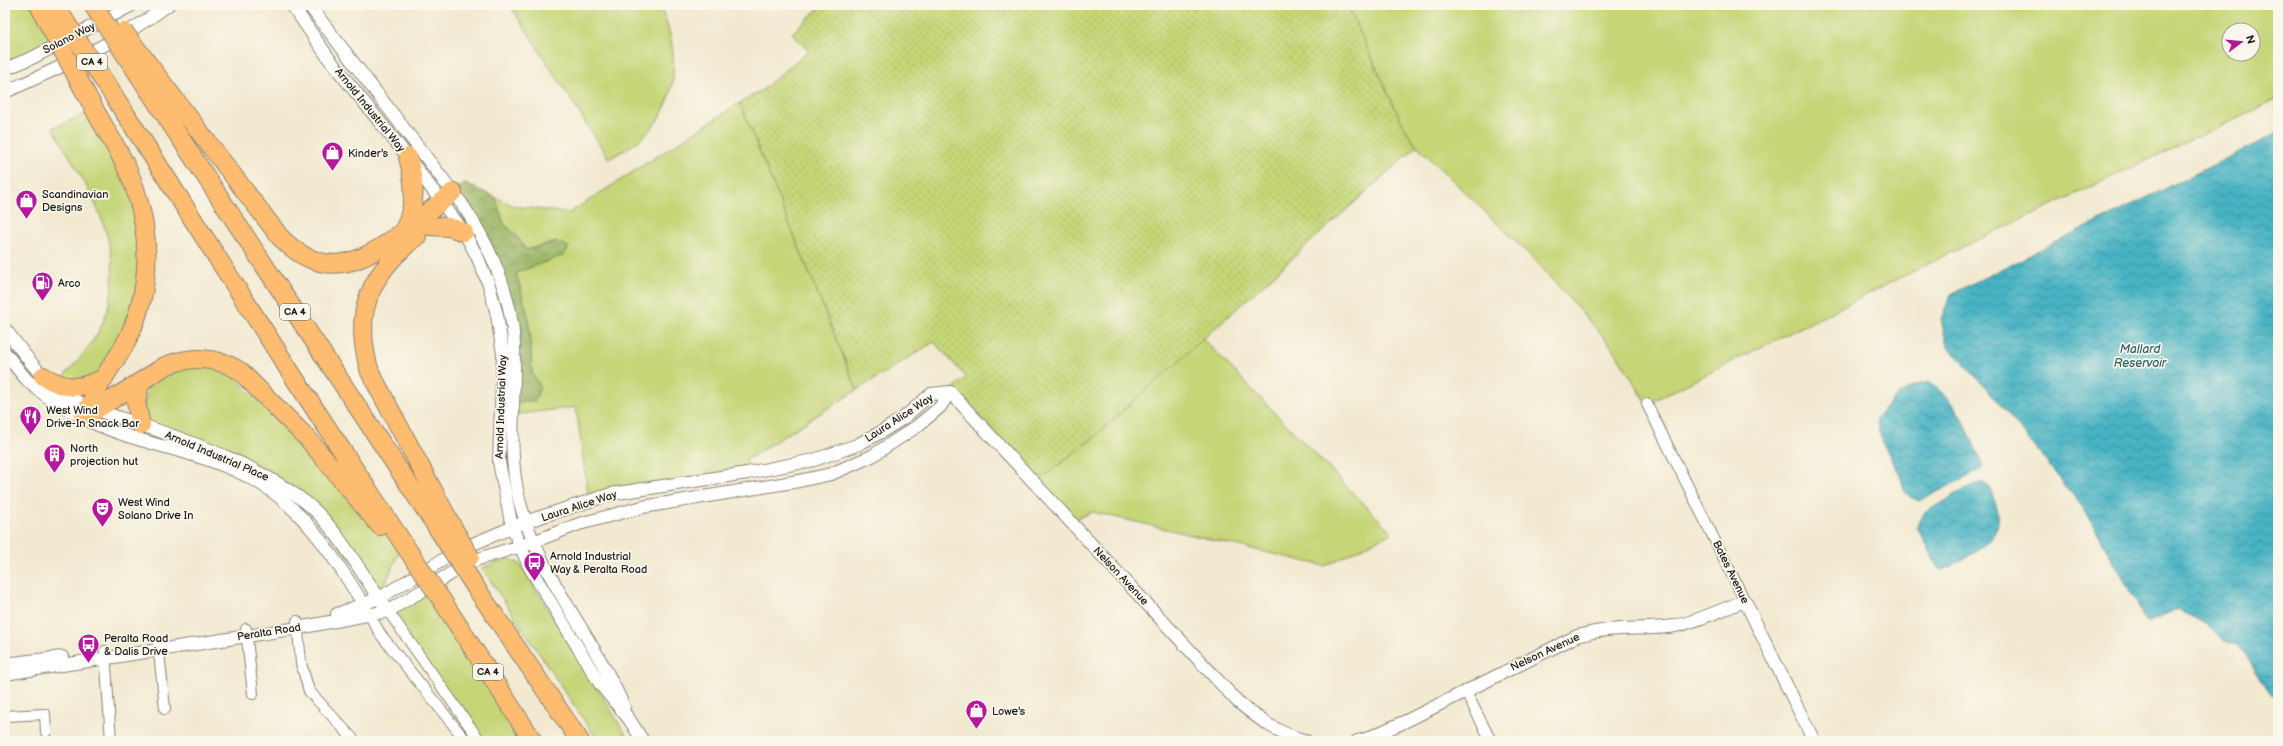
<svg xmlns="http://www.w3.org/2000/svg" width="2283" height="746" font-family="'Balsamiq Sans',sans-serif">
	<defs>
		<pattern id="forest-crowns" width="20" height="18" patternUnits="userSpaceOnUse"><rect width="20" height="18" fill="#9cb668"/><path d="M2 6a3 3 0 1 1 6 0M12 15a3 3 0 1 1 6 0" fill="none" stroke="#7e9355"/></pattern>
		<pattern id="park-dots" width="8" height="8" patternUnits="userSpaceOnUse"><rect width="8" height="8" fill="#c5d577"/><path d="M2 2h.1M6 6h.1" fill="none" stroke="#a9b666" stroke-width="1.8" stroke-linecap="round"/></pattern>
		<pattern id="water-waves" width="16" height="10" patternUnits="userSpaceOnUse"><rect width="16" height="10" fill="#47b3c3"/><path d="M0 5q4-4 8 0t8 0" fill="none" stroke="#3a919e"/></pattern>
	</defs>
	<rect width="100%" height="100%" fill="#fbf7ec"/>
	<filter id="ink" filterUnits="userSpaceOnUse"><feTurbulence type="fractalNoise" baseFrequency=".025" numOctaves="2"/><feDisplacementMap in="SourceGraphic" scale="8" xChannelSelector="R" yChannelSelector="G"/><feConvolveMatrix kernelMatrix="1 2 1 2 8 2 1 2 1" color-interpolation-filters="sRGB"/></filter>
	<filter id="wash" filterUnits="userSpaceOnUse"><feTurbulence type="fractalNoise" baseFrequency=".012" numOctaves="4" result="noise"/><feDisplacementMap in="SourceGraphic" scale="16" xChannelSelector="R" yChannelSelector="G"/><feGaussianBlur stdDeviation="0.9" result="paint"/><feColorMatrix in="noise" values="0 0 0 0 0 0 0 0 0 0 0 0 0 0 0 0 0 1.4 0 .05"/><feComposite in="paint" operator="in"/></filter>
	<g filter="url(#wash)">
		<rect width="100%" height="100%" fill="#f2e9d0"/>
		<path fill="#c5d577" stroke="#70784a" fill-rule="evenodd" d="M5,5H39L60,45L5,69Z
			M510,5H660C680,52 682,106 638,141C629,148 619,153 609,159Z
			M1347,5H2278V99L1948,254L1647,404L1613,348L1536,261L1417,146L1404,127ZM2229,30H2253V54H2229Z
			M740,103L857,390L746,460L747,473L589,502L576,407L513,415L514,402L540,386L532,373L529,320L516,273L536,264L557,242L526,250L515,234L504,224L495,197L514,206L569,213Z
			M95,110L136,192L144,288L104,378L57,384C69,370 82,357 92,342C102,328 108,311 111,294C120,229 83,182 53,128Z
			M1202,338L1392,533L1325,566L1093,512L1070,521L1034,484L1093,438Z
			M218,361L403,543L379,598L305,501L141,425L149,376Z
			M508,558L520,564L630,741H598L482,568Z
			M429,587L535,741H480L388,611Z"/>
		<path fill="url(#forest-crowns)" stroke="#5c6942" d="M464,183L495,197L504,224L515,234L526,250L557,242L569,247L564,255L516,273L529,320L532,373L540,386L535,401L514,402V342L495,264L453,192Z"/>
		<path fill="url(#park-dots)" stroke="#70784a" d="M822,5H1347L1404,127L1417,146L1093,438L1034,484L950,392L966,377L934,342L857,390L740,103L762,90L808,51L792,33Z"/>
		<path fill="url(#water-waves)" stroke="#326870" d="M2278,133V697L2271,694L2239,646L2225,641L2207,625L2178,609L2148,623L2084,509L1996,399L1947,345L1941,319L1951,294Z
			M1928,382C1962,404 1967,431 1983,466L1981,470L1919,501L1910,497L1904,490L1901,478L1881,439L1876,419C1888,402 1907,385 1928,382Z
			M1983,482C1991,486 1992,494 1995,502C2010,541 1970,554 1943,570L1939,569L1917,527L1924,513L1966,488Z"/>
	</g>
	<g filter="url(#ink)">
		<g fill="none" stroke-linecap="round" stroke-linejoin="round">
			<defs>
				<path id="minor" d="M1647,404L1745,601
					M366,609L381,635L466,741
					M388,611L480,741
					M297,621L301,663L309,691L355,741
					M246,629L253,694
					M158,643L165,709
					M105,651L111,741
					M1466,692L1491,741
					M5,716L45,714L46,732"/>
				<path id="tertiary" d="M292,5L330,60L408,157L464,232L477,256L489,285L497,315L503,354L499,462L512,527L530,568L600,684L629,719L643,741
					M309,5L462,204C489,244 512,294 514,344C516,397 506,451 520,503C540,578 594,637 624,707
					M5,69L34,57L132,5
					M5,92C61,67 119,42 168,5
					M5,329C21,349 35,371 54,387C81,408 116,416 148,427C202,446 258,466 304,501C334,523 361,573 383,604
					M5,353C13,362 20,373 28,381C43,395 65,409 83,418C138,446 203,450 256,481C305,509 335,559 364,605
					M950,392L1237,701C1261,721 1276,732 1306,741
					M337,614L379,598L461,549L525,522L611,494L747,473L814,460L857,445L881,432L902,419L931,394L950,392
					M5,664L62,657
					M5,674L298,628L388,611L472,561L533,542L579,524L643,507L799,481L831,474L872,456L916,427L940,407L950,392
					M1357,741L1366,739L1402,723L1577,636C1614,625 1640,631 1675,626C1696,622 1725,608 1745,601L1814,741"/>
				<path id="motorway" d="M39,5L49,25
					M54,5L63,18
					M163,84L280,237C324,282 362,264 405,230C421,217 438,205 453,192
					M150,92L440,532
					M121,107L293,376L403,543
					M429,226L449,227L464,232
					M404,231C416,202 416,187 408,157
					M417,236C369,274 352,313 370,372L453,528
					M43,376C66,390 79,390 104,378
					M140,383L136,402L141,425
					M83,417C91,403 97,389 105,376C112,364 121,353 127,340C150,294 152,241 136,192C128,165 112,141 98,116
					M83,418L165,366C190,356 218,356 241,372L309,440L380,526
					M476,588L580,741
					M443,602L533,741"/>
			</defs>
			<use href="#minor" stroke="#878276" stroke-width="12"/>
			<use href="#tertiary" stroke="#878276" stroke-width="14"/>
			<use href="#motorway" stroke="#878276" stroke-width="20"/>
			<use href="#minor" stroke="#fff" stroke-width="10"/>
			<use href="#tertiary" stroke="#fff" stroke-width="12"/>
			<use href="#motorway" stroke="#fdbc6f" stroke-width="18"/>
			<defs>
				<path id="motorway-bridge" d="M93,5L150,92
					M63,18L121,107
					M49,25L98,116
					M124,32L163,84
					M453,528L470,557
					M440,532L476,588
					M403,543L443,602"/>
			</defs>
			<use href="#motorway-bridge" stroke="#878276" stroke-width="20" stroke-linecap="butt"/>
			<use href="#motorway-bridge" stroke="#fdbc6f" stroke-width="18"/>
		</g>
	</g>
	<defs>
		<symbol id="shop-pin" viewBox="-11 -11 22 30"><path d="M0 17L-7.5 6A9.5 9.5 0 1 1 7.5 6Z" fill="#b5179e" stroke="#fbf7ec"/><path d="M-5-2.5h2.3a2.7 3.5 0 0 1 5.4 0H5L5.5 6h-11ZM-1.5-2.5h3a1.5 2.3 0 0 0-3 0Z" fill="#fff"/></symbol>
		<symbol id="fuel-pin" viewBox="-11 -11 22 30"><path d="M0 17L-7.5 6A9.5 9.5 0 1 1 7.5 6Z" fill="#b5179e" stroke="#fbf7ec"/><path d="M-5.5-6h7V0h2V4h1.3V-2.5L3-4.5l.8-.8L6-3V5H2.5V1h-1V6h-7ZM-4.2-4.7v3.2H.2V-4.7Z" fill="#fff"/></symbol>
		<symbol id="restaurant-pin" viewBox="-11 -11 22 30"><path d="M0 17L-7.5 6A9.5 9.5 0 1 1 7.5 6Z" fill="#b5179e" stroke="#fbf7ec"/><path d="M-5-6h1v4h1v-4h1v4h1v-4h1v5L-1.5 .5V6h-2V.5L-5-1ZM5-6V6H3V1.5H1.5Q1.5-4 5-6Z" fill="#fff"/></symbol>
		<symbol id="building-pin" viewBox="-11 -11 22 30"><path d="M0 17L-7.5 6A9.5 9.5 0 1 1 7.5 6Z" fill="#b5179e" stroke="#fbf7ec"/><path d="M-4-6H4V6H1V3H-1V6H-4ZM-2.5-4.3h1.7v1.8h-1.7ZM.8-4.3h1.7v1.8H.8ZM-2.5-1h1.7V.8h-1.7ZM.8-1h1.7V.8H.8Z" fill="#fff"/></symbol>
		<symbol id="theatre-pin" viewBox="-11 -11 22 30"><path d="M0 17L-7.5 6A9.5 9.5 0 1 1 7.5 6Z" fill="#b5179e" stroke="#fbf7ec"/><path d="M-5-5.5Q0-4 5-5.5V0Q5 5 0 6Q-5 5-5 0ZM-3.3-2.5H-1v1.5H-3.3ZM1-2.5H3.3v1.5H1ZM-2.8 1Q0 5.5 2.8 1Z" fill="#fff"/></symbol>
		<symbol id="bus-pin" viewBox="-11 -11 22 30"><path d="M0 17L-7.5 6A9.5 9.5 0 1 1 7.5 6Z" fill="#b5179e" stroke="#fbf7ec"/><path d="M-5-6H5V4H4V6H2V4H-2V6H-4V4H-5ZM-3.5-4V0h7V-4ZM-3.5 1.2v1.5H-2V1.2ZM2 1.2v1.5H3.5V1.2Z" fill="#fff"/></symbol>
	</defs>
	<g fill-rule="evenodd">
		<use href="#shop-pin" x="320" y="140" width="25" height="34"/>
		<use href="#shop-pin" x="14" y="188" width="25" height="34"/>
		<use href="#fuel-pin" x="30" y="270" width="25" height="34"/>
		<use href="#restaurant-pin" x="18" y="404" width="25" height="34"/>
		<use href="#building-pin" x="42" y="442" width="25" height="34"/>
		<use href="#theatre-pin" x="90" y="496" width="25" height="34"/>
		<use href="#bus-pin" x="522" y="550" width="25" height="34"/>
		<use href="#bus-pin" x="76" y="632" width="25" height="34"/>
		<use href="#shop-pin" x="964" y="698" width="25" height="34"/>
	</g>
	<g text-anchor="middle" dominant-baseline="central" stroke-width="3.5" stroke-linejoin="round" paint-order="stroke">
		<g fill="#fbf7ec" stroke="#5f5e5a" stroke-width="1">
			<rect x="77" y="54" width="30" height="16" rx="3"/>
			<rect x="280" y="304" width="30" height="16" rx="3"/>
			<rect x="473" y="664" width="30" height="16" rx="3"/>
		</g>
		<g font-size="10" font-weight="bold" fill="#1c1c1c">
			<text x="92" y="62">CA 4</text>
			<text x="295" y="312">CA 4</text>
			<text x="488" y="672">CA 4</text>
		</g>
		<g font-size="11" fill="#1c1c1c" stroke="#fbf7ec">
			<text transform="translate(69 38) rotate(-27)">Solano Way</text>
			<text transform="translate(370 110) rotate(51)">Arnold Industrial Way</text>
			<text transform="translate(501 407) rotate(-88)">Arnold Industrial Way</text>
			<text transform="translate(899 418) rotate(-33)">Laura Alice Way</text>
			<text transform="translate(217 456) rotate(23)">Arnold Industrial Place</text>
			<text transform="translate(579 506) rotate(-18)">Laura Alice Way</text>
			<text transform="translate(1731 572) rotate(64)">Bates Avenue</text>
			<text transform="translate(1121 576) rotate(47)">Nelson Avenue</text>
			<text transform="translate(269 632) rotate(-9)">Peralta Road</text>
			<text transform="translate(1545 652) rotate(-25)">Nelson Avenue</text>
		</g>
		<g font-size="11" fill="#1c1c1c" stroke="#fbf7ec" text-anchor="start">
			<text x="348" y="153">Kinder's</text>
			<text x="42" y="194">Scandinavian<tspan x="42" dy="13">Designs</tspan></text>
			<text x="58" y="283">Arco</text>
			<text x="46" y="410">West Wind<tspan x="46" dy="13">Drive-In Snack Bar</tspan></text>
			<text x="70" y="448">North<tspan x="70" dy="13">projection hut</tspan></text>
			<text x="118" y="502">West Wind<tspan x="118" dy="13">Solano Drive In</tspan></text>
			<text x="550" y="556">Arnold Industrial<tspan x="550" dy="13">Way &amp; Peralta Road</tspan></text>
			<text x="104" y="638">Peralta Road<tspan x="104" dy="13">&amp; Dalis Drive</tspan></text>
			<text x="992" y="711">Lowe's</text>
		</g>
		<g font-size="12" font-style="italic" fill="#2f6067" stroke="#fbf7ec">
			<text x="2140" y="349">Mallard<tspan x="2140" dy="14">Reservoir</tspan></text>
		</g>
	</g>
	<rect width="2283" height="746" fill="none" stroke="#fbf7ec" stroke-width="20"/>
	<g transform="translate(2241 42) rotate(74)"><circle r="19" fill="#fbf7ec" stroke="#a29f99"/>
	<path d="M0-3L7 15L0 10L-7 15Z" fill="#b5179e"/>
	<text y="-6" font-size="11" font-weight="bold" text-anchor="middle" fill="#1c1c1c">N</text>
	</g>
</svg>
